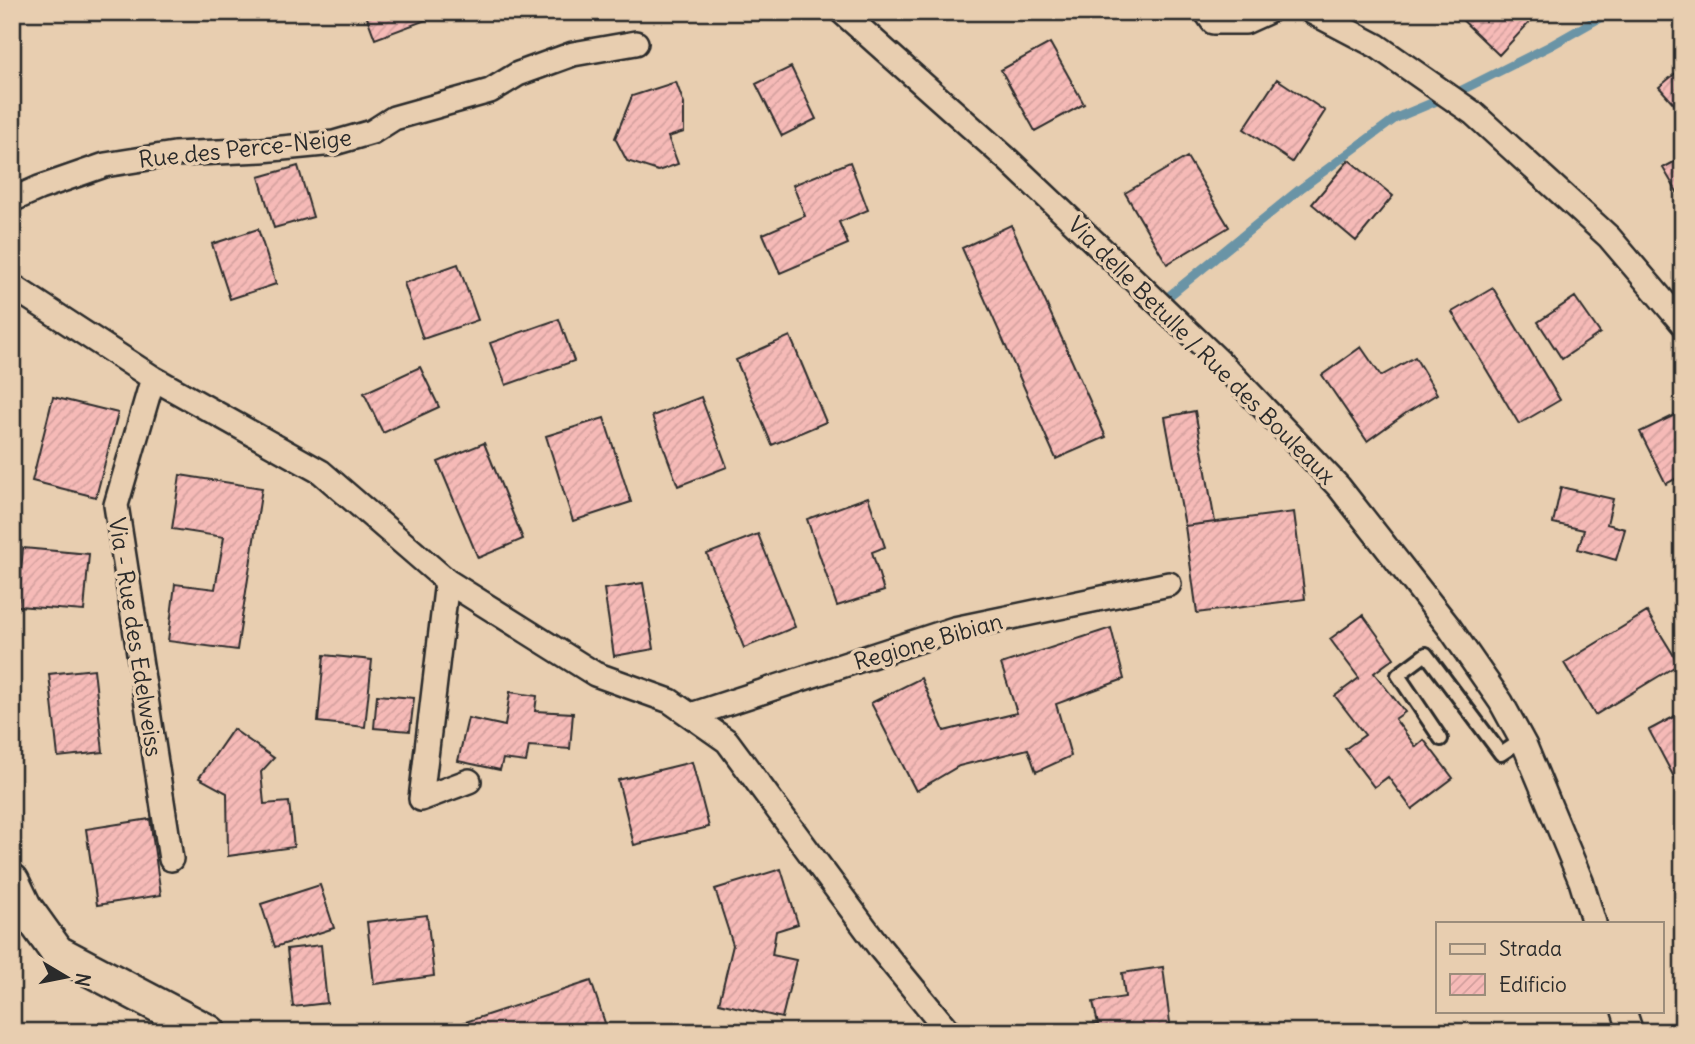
<svg xmlns="http://www.w3.org/2000/svg" width="1695" height="1044" font-family="Delius,sans-serif">
	<defs>
		<pattern id="building-hatch" width="6" height="6" patternUnits="userSpaceOnUse" patternTransform="scale(1.75)"><rect width="6" height="6" fill="#f6bab7"/><path d="M-1 1l2-2M0 6l6-6M5 7l2-2" fill="none" stroke="#d3a09e"/></pattern>
	</defs>
	<rect width="100%" height="100%" fill="#e8ceb0"/>
	<filter id="ink" filterUnits="userSpaceOnUse"><feTurbulence type="fractalNoise" baseFrequency=".0143" numOctaves="2"/><feDisplacementMap in="SourceGraphic" scale="14" xChannelSelector="R" yChannelSelector="G"/><feConvolveMatrix kernelMatrix="1 2 1 2 8 2 1 2 1" color-interpolation-filters="sRGB"/></filter>
	<g filter="url(#ink)">
		<g fill="none" stroke-linecap="round" stroke-linejoin="round">
			<path stroke="#6b94a6" stroke-width="9" d="M1169,296L1300,189L1396,118L1458,92L1550,46L1610,12"/>
		</g>
		<path fill="url(#building-hatch)" stroke="#2b2b2b" stroke-width="2" d="M365,12H423L426,20L375,39Z
			M1454,12H1539L1499,55Z
			M1050,43L1084,104L1035,131L1001,70Z
			M791,67L816,119L782,136L756,84Z
			M1683,67V114L1659,87Z
			M1277,79L1325,111L1292,162L1244,129Z
			M676,82L684,104V132L668,137L678,164L658,171L627,161L615,138L632,96Z
			M1187,157L1229,227L1167,264L1125,193Z
			M1683,157V202L1663,168Z
			M1349,160L1393,196L1356,241L1312,204Z
			M850,162L868,210L839,222L848,244L780,273L763,234L805,216L793,185Z
			M298,166L313,217L274,228L259,177Z
			M1011,225L1106,437L1056,459L962,248Z
			M258,229L276,284L230,299L212,244Z
			M458,264L478,320L423,339L404,283Z
			M1493,288L1560,400L1519,424L1452,312Z
			M1575,297L1600,333L1562,359L1538,322Z
			M559,319L574,361L506,385L490,343Z
			M790,336L826,422L772,445L736,360Z
			M1361,347L1381,376L1415,357L1437,394L1406,413L1367,441L1322,375Z
			M420,367L439,407L383,433L364,393Z
			M53,397L118,413L96,497L32,481Z
			M701,397L727,467L678,486L652,416Z
			M1195,411L1215,522L1185,526L1165,417Z
			M1683,411V475L1666,484L1640,432Z
			M604,418L631,502L573,521L546,436Z
			M484,443L523,539L478,558L438,462Z
			M180,475L262,488L237,650L168,641L175,584L215,589L224,537L172,529Z
			M1561,487L1613,499L1607,524L1625,529L1616,560L1578,549L1584,530L1553,523Z
			M868,497L885,547L872,552L884,591L837,606L807,519Z
			M1294,512L1305,599L1197,613L1185,526Z
			M758,534L795,627L744,648L707,554Z
			M23,548L89,554L84,611L18,606Z
			M643,583L654,649L614,656L604,589Z
			M1647,612L1679,664L1595,715L1564,663Z
			M1363,615L1394,658L1374,673L1405,712L1395,719L1416,747L1424,740L1453,778L1412,809L1388,777L1374,787L1345,749L1365,735L1335,696L1359,678L1330,639Z
			M1111,628L1124,679L1056,704L1071,756L1036,772L1028,749L959,766L916,791L871,703L921,678L944,731L1017,713L1001,664Z
			M324,655L372,660L365,727L318,722Z
			M94,669L103,752L58,757L49,674Z
			M510,692L537,696L535,711L573,713L570,749L529,746L526,762L503,759L500,770L458,761L468,718L505,726Z
			M377,695L414,698L410,731L374,728Z
			M1683,712V794L1649,730Z
			M233,729L274,758L261,772L264,804L289,802L294,847L228,856L227,793L199,778Z
			M692,762L709,827L634,845L618,780Z
			M150,819L161,895L97,905L86,829Z
			M781,869L798,924L776,931L772,955L796,960L782,1018L719,1003L733,945L715,889Z
			M320,885L334,928L275,947L261,904Z
			M427,915L434,976L374,984L367,922Z
			M321,945L327,1003L293,1007L287,949Z
			M1163,967L1171,1031L1079,1032V1026L1098,1024L1093,1002L1125,997L1122,973Z
			M591,981L608,1032H435Z"/>
		<g fill="none" stroke-linecap="round" stroke-linejoin="round">
			<defs>
				<path id="service" d="M1441,739L1398,675L1426,654L1501,754L1522,740"/>
				<path id="minor" d="M842,12L1008,160L1130,276L1221,363L1339,487L1449,627L1501,702L1525,746L1581,881L1594,923
					M1206,12L1213,22H1245L1267,12
					M1312,12L1377,46L1473,113L1609,237L1683,324
					M12,200L39,188L105,165L174,154L262,150L334,143L372,132L394,118L490,91L518,74L573,54L636,43
					M12,286L153,378L321,472L447,581L595,674L670,701L727,741L880,948L949,1032
					M153,378L116,505L171,859
					M447,581L421,799L469,781
					M691,715L954,629L1169,584
					M1624,1011L1631,1032"/>
				<path id="secondary" d="M12,881L24,906L57,952L209,1032"/>
			</defs>
			<use href="#service" stroke="#2b2b2b" stroke-width="18"/>
			<use href="#minor" stroke="#2b2b2b" stroke-width="28"/>
			<use href="#secondary" stroke="#2b2b2b" stroke-width="38"/>
			<use href="#service" stroke="#e8ceb0" stroke-width="12"/>
			<use href="#minor" stroke="#e8ceb0" stroke-width="23"/>
			<use href="#secondary" stroke="#e8ceb0" stroke-width="33"/>
		</g>
	</g>
	<g text-anchor="middle" dominant-baseline="central" stroke-width="7" stroke-linejoin="round" paint-order="stroke">
		<g font-size="23" fill="#2b2b2b" stroke="#e8ceb0">
			<text transform="translate(245 148) rotate(-6)">Rue des Perce-Neige</text>
			<text transform="translate(1202 350) rotate(45)">Via delle Betulle / Rue des Bouleaux</text>
			<text transform="translate(136 637) rotate(81)">Via - Rue des Edelweiss</text>
			<text transform="translate(928 641) rotate(-16)">Regione Bibian</text>
		</g>
	</g>
	<rect width="1695" height="1044" fill="none" stroke="#e8ceb0" stroke-width="42"/>
	<rect x="21" y="21" width="1653" height="1002" fill="none" stroke="#2b2b2b" stroke-width="2.5" filter="url(#ink)"/>
	<rect x="1436" y="922" width="228" height="91" fill="#e8ceb0" stroke="#9c8d7b" stroke-width="2"/>
	<rect x="1450" y="944" width="35" height="10" fill="#e8ceb0" stroke="#9c8d7b" stroke-width="2"/>
	<text x="1499" y="956" font-size="21" fill="#2b2b2b">Strada</text>
	<rect x="1450" y="974" width="35" height="21" fill="url(#building-hatch)" stroke="#9c8d7b" stroke-width="2"/>
	<text x="1499" y="992" font-size="21" fill="#2b2b2b">Edificio</text>
	<g transform="translate(66 977) rotate(100)" stroke="#e8ceb0" stroke-width="5" paint-order="stroke">
	<path d="M0-5L12 26L0 18L-12 26Z" fill="#2b2b2b"/>
	<text y="-10" font-size="19" font-weight="bold" text-anchor="middle" fill="#2b2b2b">N</text>
	</g>
</svg>
